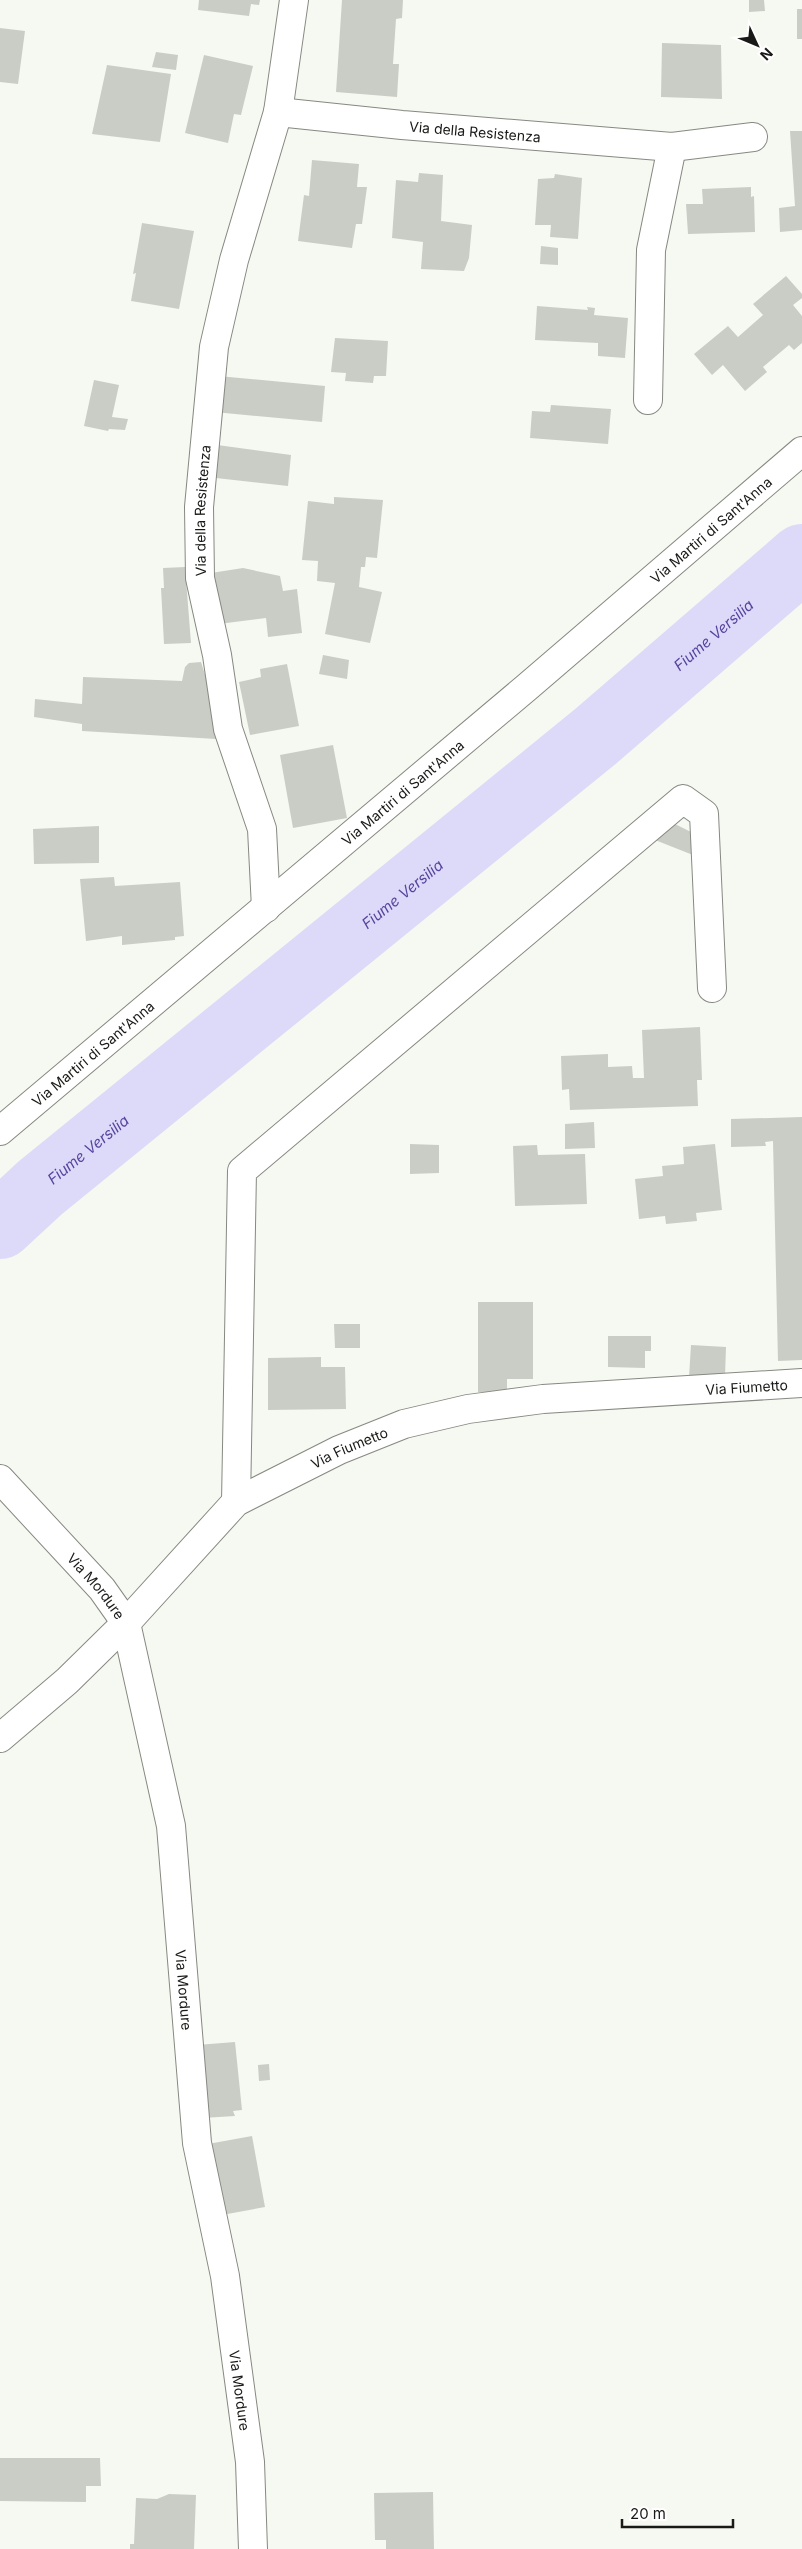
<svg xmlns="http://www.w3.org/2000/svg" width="802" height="2549" font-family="Inter,sans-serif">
	<rect width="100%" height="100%" fill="#f6f9f1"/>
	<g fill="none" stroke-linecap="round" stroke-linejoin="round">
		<path stroke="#dcd9f9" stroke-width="68" id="s1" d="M0,1225L40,1188L596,736L802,558"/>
	</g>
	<path fill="#cacdc5" d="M199,0H260L259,5L251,4L249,16L198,10Z
		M342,0H403L402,18L396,19L393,64H399L397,97L336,92Z
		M749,0H764L765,11L749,12Z
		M797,9H802V39H797Z
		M0,28L25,31L18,84L0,82Z
		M662,43L721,45L722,99L661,97Z
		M156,52L178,55L176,70L152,67Z
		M204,55L253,66L241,115L234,114L228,143L185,133Z
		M107,65L171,74L160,142L92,134Z
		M790,131H802V230L780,232L779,208L795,206Z
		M312,160L359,164L357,187H367L362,224H356L352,248L298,241L304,195L309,196Z
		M419,173L443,175L441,221L472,225L469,258L464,271L421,269L423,242L392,238L396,180L418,182Z
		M555,174L582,178L578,239L550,237L551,225H535L538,179L554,178Z
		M751,187V197L754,196L755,232L688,234L686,204H703L702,189Z
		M142,223L194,231L179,309L131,301L136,273L133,274Z
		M541,246L558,248V265L540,264Z
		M786,276L802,294V298L793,305L802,316V343L794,350L789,345L763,367L767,372L745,391L723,365L712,375L694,354L728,326L738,337L763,315L753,304Z
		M537,306L588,310L587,307L595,308L594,315L628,318L625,358L598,356V343L535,340Z
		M335,338L388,341L386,376H374L373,383L345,381L346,373L331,372Z
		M218,376L325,386L322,422L214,412Z
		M94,380L119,385L112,417L128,419L125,430L109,429L108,431L84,426Z
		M551,405L611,409L608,444L530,438L532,411L550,412Z
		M210,444L291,455L288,486L207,477Z
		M334,497L383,500L377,558L366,557L365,567H361L359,587L382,592L370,643L325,634L335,583L317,581L318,561L302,560L308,501L334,504Z
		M185,567L191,643L164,644L161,588H164L163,568Z
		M243,568L280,576L283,591L297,589L302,633L268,637L266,618L211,625V573Z
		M323,655L349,660L347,679L319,674Z
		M201,662L207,681L213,682L216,739L82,731V724L34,717L35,699L82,704L83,677L182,681L185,667L189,663Z
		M287,664L299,726L250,735L239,682L261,677L260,669Z
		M333,745L347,818L293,828L280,755Z
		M675,824L697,835L698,857L655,840Z
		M99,826V863L34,864L33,829Z
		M114,877L115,886L180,882L184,936L175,937V940L122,945V936L86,941L80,879Z
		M700,1027L702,1080H697L698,1106L570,1110L569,1089L562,1090L561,1056L608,1054V1067L632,1066L633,1078H644L642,1030Z
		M802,1117V1360L778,1361L773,1141L765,1142L766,1146L731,1147V1119Z
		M594,1122L595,1148L565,1149V1124Z
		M410,1144L439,1145V1173L410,1174Z
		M715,1144L722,1210L696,1213L697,1221L666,1224L665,1216L639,1219L635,1179L663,1176L662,1166L684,1164L683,1147Z
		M537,1145L538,1155L585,1154L587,1204L515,1206L513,1146Z
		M478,1302H533V1379H507V1392H478Z
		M334,1324H360V1348H335Z
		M608,1336H651V1351H645V1368L608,1367Z
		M691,1345L726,1347L725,1377H689Z
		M321,1357V1367H345L346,1409L268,1410V1358Z
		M235,2042L242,2110L233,2111L235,2116L203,2118L197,2045Z
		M269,2064L270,2080L259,2081L258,2065Z
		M252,2136L265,2207L222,2215L208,2144Z
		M0,2458H100L101,2486H86V2502L0,2501Z
		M433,2492L434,2549H386V2540H375L374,2493Z
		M169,2494L196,2495L194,2549H130V2544H134L136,2498L157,2499Z"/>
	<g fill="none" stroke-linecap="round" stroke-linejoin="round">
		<defs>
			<g id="street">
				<path id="s2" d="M278,112L402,125L672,147L753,137"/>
				<path d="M648,400L651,250L672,147"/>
				<path id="s3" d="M266,908L262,829L228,729L217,655L200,578L199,507L214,347L234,260L278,112L294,0"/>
				<path id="s4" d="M0,1131L526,688L802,451"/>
				<path id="s5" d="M0,1479L102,1589L126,1623L171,1826L197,2143L225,2276L250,2462L253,2549"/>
				<path d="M236,1502L242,1171L683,799L704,814L712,988"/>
				<path id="s6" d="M0,1738L67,1681L126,1623L236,1502L339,1450L404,1424L468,1409L543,1399L802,1383"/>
			</g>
		</defs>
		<use href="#street" stroke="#868981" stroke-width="30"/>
		<use href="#street" stroke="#fff" stroke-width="28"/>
	</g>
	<g text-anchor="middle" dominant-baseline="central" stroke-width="5" stroke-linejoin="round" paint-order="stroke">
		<g font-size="14" fill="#191a17" stroke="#fff">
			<text stroke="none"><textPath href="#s2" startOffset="198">Via della Resistenza</textPath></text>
			<text stroke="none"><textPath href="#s3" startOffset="406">Via della Resistenza</textPath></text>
			<text stroke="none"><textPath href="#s4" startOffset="931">Via Martiri di Sant'Anna</textPath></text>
			<text stroke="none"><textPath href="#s4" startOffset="526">Via Martiri di Sant'Anna</textPath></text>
			<text stroke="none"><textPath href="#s4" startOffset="121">Via Martiri di Sant'Anna</textPath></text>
			<text stroke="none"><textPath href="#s6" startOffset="865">Via Fiumetto</textPath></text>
			<text stroke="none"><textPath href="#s6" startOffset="460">Via Fiumetto</textPath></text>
			<text stroke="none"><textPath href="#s5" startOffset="144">Via Mordure</textPath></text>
			<text stroke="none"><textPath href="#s5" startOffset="564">Via Mordure</textPath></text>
			<text stroke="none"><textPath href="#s5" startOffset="969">Via Mordure</textPath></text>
		</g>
		<g font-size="15" font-style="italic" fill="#56449d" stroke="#fff">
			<text stroke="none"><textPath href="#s1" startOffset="926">Fiume Versilia</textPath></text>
			<text stroke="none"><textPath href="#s1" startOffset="521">Fiume Versilia</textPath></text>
			<text stroke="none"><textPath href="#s1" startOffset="116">Fiume Versilia</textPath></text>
		</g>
	</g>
	<g transform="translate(757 45) rotate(134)" stroke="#ffffff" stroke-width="4" paint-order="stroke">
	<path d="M0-4L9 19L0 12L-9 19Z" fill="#191a17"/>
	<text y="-8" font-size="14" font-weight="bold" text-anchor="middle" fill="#191a17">N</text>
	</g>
	<path d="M622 2519v8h111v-8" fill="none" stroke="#191a17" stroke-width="2.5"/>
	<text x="630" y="2519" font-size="15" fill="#191a17" stroke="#ffffff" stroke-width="4" paint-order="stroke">20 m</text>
</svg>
